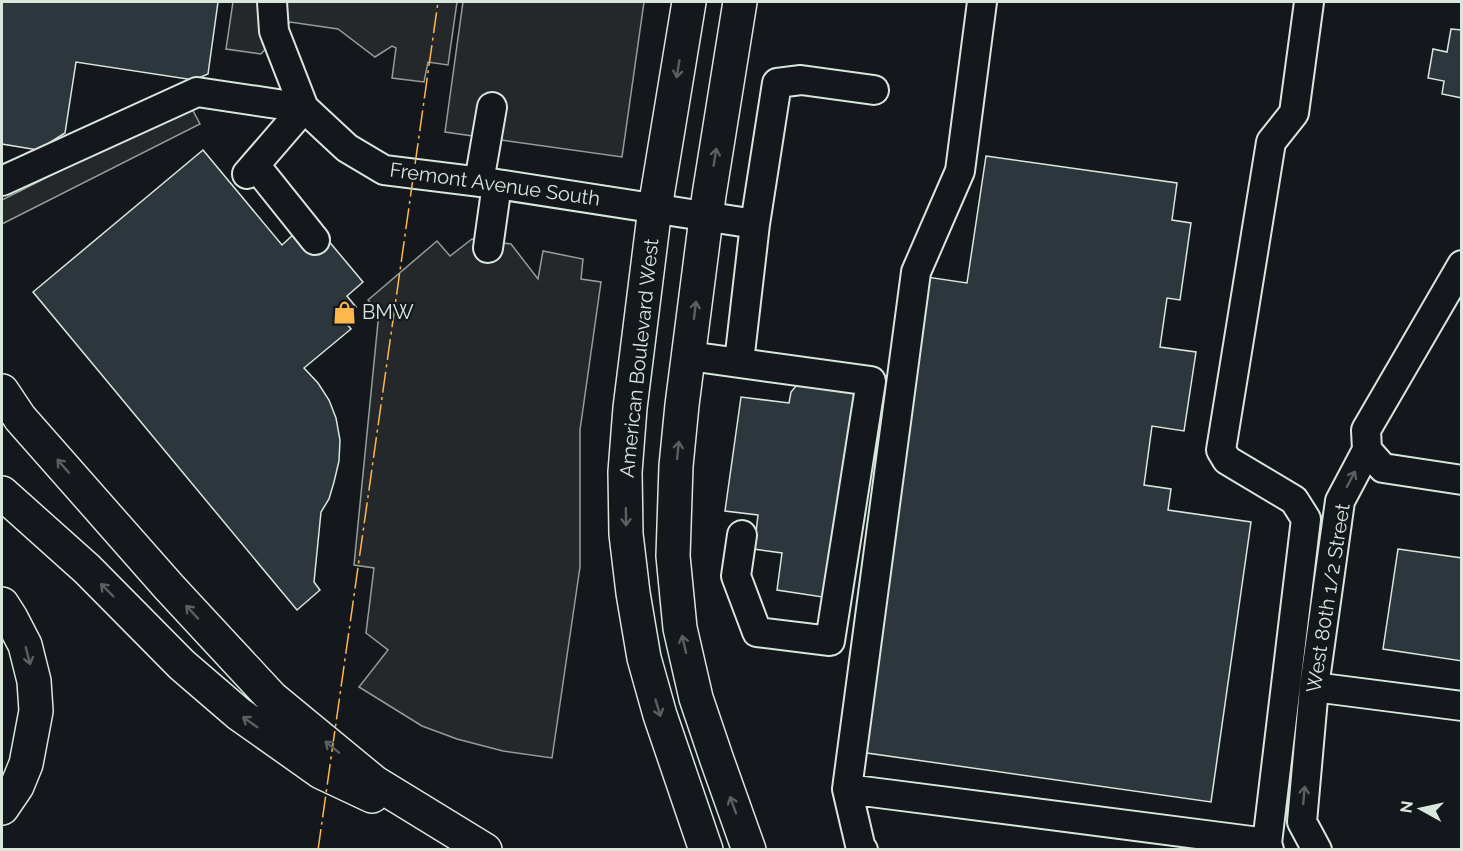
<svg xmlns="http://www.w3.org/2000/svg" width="1463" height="851" font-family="Raleway,sans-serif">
	<rect width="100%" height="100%" fill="#14181c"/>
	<path fill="#24282b" stroke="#939e99" stroke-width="1.5" d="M233,2H457L448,65L428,62L424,82L392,78L396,48L392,46L375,57L338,29L290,22L261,54L226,49Z
		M463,2H644L622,157L445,132Z
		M190,105L200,124L2,224V200Z
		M472,239L511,244L538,279L543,251L583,259L581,279L601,282L580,430V567L552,758L503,751L457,739L422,726L359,687L388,650L366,633L374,568L354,565L379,312L368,300L437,241L450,256Z"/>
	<path fill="#2c363c" stroke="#d8e6dc" stroke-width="1.5" d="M2,2H218L208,74L194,80L76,62L65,133L38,150L2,144Z
		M1451,29L1462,30V98L1442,94L1444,81L1428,78L1433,49L1447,52Z
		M203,150L282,245L295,233L327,239L363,282L347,296L356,307L342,318L351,329L304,368L318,383L329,400L336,418L340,440L339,461L334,482L329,499L321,512L314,582L320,590L297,610L33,292Z
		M986,156L1177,183L1172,220L1191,223L1180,300L1167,298L1160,347L1196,352L1184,431L1152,426L1144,485L1171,489L1168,510L1251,522L1211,802L860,752L927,277L967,283Z
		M801,380L848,386L857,398L829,598L777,590L782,553L754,549L758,515L725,511L741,397L789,403L791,392Z
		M1398,549L1462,558V661L1383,649Z"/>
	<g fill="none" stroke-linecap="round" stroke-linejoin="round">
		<defs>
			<path id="minor" d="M272,2L274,31L304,108L347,148L384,170L497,184L755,224
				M255,165L315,240
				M247,174L304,108
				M2,181L197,92L304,108
				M479,182L492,107
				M488,248L497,184
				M689,356L871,381L830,641L757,632L736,576L742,535
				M739,362L755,224L777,83L801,80L874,90
				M1367,450L1383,468L1462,480
				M1314,687L1462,706
				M847,789L1267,843
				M863,850L861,849L847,789L916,272L960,171L982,2
				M1269,850L1267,843L1306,519L1294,500L1227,460L1221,450L1271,142L1294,113L1309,2
				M1317,850L1302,822L1314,687L1340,501L1367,450L1366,430L1462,265"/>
			<path id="major" d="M689,2L655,208L630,408L625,472L626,534L633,593L644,658L660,715L706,850
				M740,2L709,195L682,405L676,466L673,556L680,628L696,698L717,760L749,850"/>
			<path id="highway" d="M2,391L20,418L169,587L272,698L374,782L485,850
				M2,493L87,569L182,665L239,714L321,772L372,796
				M2,604L11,618L25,645L34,681L36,711L26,764L17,786L2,808"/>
		</defs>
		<use href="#minor" stroke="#d8e6dc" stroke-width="32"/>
		<use href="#major" stroke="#d8e6dc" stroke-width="36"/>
		<use href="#highway" stroke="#d8e6dc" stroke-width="36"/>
		<use href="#minor" stroke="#14181c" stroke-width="28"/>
		<use href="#major" stroke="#14181c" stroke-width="33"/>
		<use href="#highway" stroke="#14181c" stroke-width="33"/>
		<path stroke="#ffb74d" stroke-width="1.5" stroke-dasharray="21 4.5 3 4.5" stroke-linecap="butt" d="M318,850L438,2"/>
	</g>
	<defs><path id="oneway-shaft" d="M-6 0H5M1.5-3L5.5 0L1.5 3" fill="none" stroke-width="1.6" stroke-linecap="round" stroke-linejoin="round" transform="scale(1.5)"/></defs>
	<g stroke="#59605f">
		<use href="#oneway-shaft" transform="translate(678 69) rotate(99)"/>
		<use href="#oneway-shaft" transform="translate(715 157) rotate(-81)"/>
		<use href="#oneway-shaft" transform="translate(695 310) rotate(-83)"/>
		<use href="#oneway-shaft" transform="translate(678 450) rotate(-84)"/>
		<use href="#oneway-shaft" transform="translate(63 466) rotate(-131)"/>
		<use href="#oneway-shaft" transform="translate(1351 479) rotate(-62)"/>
		<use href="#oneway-shaft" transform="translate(626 517) rotate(89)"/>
		<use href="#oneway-shaft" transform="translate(107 590) rotate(-135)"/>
		<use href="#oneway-shaft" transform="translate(192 612) rotate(-133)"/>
		<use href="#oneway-shaft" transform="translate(684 644) rotate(-103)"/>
		<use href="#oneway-shaft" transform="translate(28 656) rotate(76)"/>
		<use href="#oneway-shaft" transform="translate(658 708) rotate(73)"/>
		<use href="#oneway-shaft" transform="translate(250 722) rotate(-145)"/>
		<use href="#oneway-shaft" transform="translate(332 747) rotate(-141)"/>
		<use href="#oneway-shaft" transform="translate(1304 795) rotate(-85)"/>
		<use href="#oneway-shaft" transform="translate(733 805) rotate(-110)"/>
	</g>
	<defs>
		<symbol id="shop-bare" viewBox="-9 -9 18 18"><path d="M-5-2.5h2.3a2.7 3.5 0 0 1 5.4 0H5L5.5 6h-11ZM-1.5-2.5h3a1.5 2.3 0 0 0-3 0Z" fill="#ffb74d" stroke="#14181c" stroke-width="2.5" paint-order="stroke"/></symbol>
	</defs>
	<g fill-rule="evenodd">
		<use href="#shop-bare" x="328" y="296" width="33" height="33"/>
	</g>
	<g text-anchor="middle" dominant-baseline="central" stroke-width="4.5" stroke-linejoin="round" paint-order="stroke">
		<g font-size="20" fill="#d8e6dc" stroke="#14181c">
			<text transform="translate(495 184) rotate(8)">Fremont Avenue South</text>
			<text transform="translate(639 358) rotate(-84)">American Boulevard West</text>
			<text transform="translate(1328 598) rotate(-81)">West 80th 1/2 Street</text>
		</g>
		<g font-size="20" fill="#d8e6dc" stroke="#14181c" text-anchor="start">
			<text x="362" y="312">BMW</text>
		</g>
	</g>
	<rect width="1463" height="851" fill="none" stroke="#d8e6dc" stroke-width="6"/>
	<g transform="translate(1421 809) rotate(278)" stroke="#14181c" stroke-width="4.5" paint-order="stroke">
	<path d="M0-4.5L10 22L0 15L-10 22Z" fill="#d8e6dc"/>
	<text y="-9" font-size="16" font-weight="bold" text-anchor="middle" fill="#d8e6dc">N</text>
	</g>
</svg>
